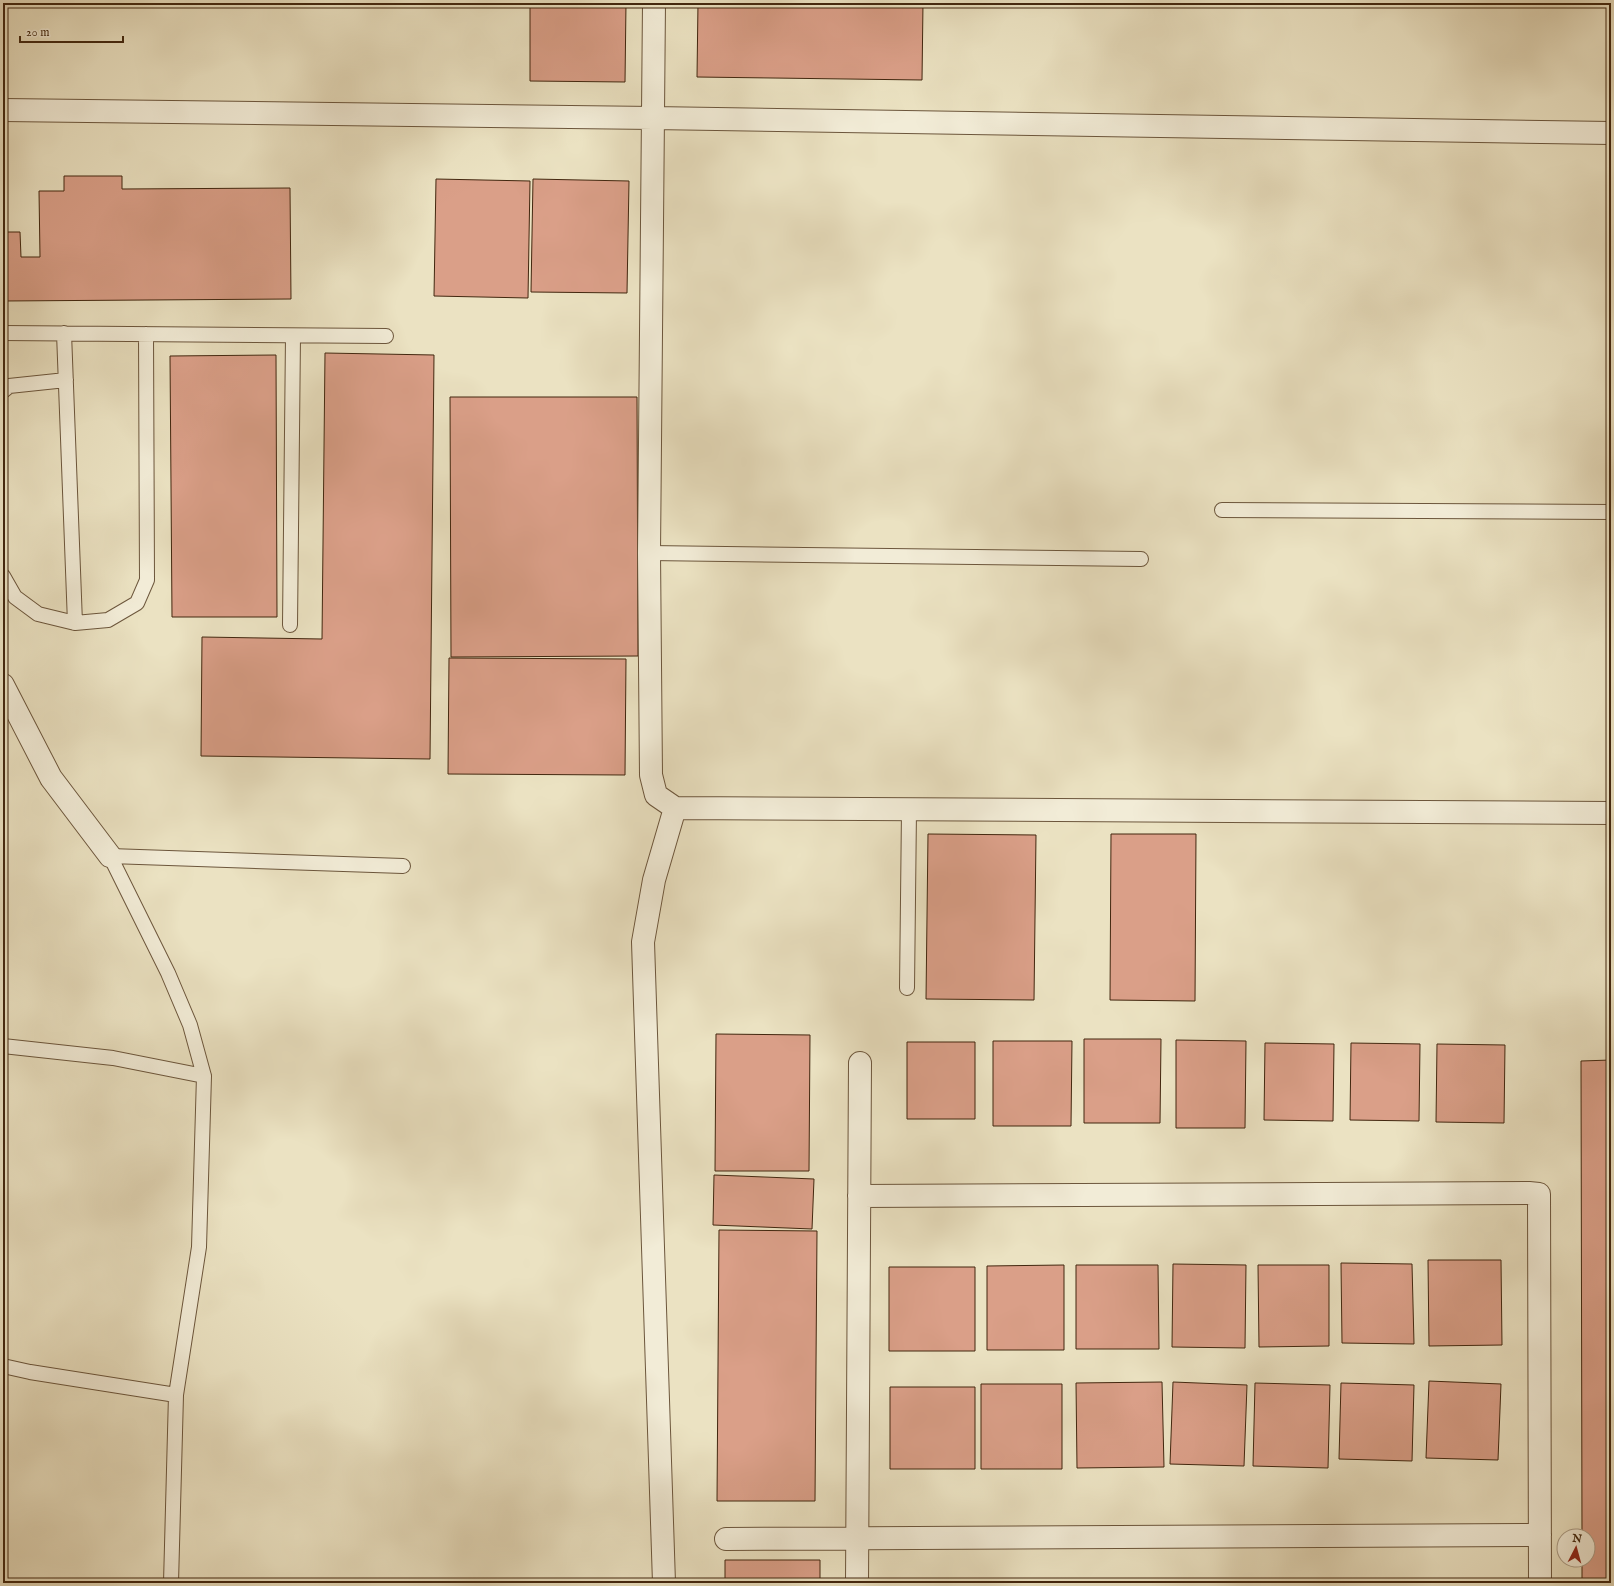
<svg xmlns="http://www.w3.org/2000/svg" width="1614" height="1586" font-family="'IM FELL English',serif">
	<rect width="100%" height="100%" fill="#ebe2c2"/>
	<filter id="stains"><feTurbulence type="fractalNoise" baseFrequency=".005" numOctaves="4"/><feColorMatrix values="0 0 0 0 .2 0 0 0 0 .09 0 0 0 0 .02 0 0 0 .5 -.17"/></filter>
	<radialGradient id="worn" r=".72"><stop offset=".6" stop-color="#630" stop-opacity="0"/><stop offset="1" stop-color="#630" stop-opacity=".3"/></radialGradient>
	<path fill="#da9f88" stroke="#42270f" d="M530,3H626L625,82L530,81Z
		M698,3H923L922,80L697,77Z
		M64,176H122V189L290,188L291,299L3,301V232H20L21,257H40L39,191H64Z
		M436,179L530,181L528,298L434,296Z
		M533,179L629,181L627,293L531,292Z
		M325,353L434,355L430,759L201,756L202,637L322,639Z
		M276,355L277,617H172L170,356Z
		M450,397H637L638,656L451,657Z
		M449,658L626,659L625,775L448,774Z
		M928,834L1036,835L1034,1000L926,999Z
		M1111,834H1196L1195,1001L1110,1000Z
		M716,1034L810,1035L809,1171H715Z
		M1084,1039H1161L1160,1123H1084Z
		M1176,1040L1246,1041L1245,1128H1176Z
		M993,1041H1072L1071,1126H993Z
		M907,1042H975V1119H907Z
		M1265,1043L1334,1044L1333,1121L1264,1120Z
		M1351,1043L1420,1044L1419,1121L1350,1120Z
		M1437,1044L1505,1045L1504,1123L1436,1122Z
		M1611,1060V1583H1582V1560H1588V1536H1582L1581,1061Z
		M714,1175L814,1179L812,1229L713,1225Z
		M719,1230L817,1231L815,1501H717Z
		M1428,1260H1501L1502,1345L1429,1346Z
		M1341,1263L1412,1264L1414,1344L1342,1343Z
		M1173,1264L1246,1265L1245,1348L1172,1347Z
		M1064,1265V1350H987V1266Z
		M1076,1265H1158L1159,1349H1076Z
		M1258,1265H1329V1346L1259,1347Z
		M889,1267H975V1351H889Z
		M1429,1381L1501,1384L1498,1460L1426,1458Z
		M1162,1382L1164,1467L1077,1468L1076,1383Z
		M1173,1382L1247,1385L1244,1466L1170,1464Z
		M1255,1383L1330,1385L1328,1468L1253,1466Z
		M1341,1383L1414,1385L1412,1461L1339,1459Z
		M981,1384H1062V1469H981Z
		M890,1387H975V1469H890Z
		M725,1560H820V1583H725Z"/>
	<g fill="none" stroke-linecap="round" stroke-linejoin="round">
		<defs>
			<path id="lane" d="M3,333L386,336
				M64,333L75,623
				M3,391L9,386L66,380
				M1222,510L1611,512
				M649,553L1141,559
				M3,576L15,597L38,614L75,623L108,620L137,603L147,580L146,334
				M290,625L293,336
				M907,988L909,810
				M3,1046L113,1058L204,1076
				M3,1366L30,1372L176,1395
				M171,1583L176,1395L199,1247L204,1076L190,1025L168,973L110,856L403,866"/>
			<path id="street" d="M654,3L649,553L651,775L656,795L675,808L1611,813
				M3,110L653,118L1611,133
				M3,685L51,778L110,856
				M859,1196L1529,1193L1539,1194L1540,1583
				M726,1539L1540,1535
				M664,1583L643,942L654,880L675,808
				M857,1583L860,1063"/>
		</defs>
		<use href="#lane" stroke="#6c563c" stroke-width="16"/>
		<use href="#street" stroke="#6c563c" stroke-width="24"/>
		<use href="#lane" stroke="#f2ecd7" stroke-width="14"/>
		<use href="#street" stroke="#f2ecd7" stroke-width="22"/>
	</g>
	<rect width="1614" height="1586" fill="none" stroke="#ebe2c2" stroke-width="16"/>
	<rect x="4" y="4" width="1606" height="1578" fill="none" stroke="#42270f" stroke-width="2"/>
	<rect x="8" y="8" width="1598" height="1570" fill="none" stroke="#42270f"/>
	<g transform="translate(1576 1548) rotate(6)"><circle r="19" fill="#f2ecd7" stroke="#ac9d87"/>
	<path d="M0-3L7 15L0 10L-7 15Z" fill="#8f2418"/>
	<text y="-6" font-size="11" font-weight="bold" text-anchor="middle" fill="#42270f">N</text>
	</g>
	<path d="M20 36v6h103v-6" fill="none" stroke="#42270f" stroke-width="2"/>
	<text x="26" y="36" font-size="12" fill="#42270f" stroke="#f2ecd7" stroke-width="3" paint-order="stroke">20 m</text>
	<rect width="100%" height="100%" filter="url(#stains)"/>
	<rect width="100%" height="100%" fill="url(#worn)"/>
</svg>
